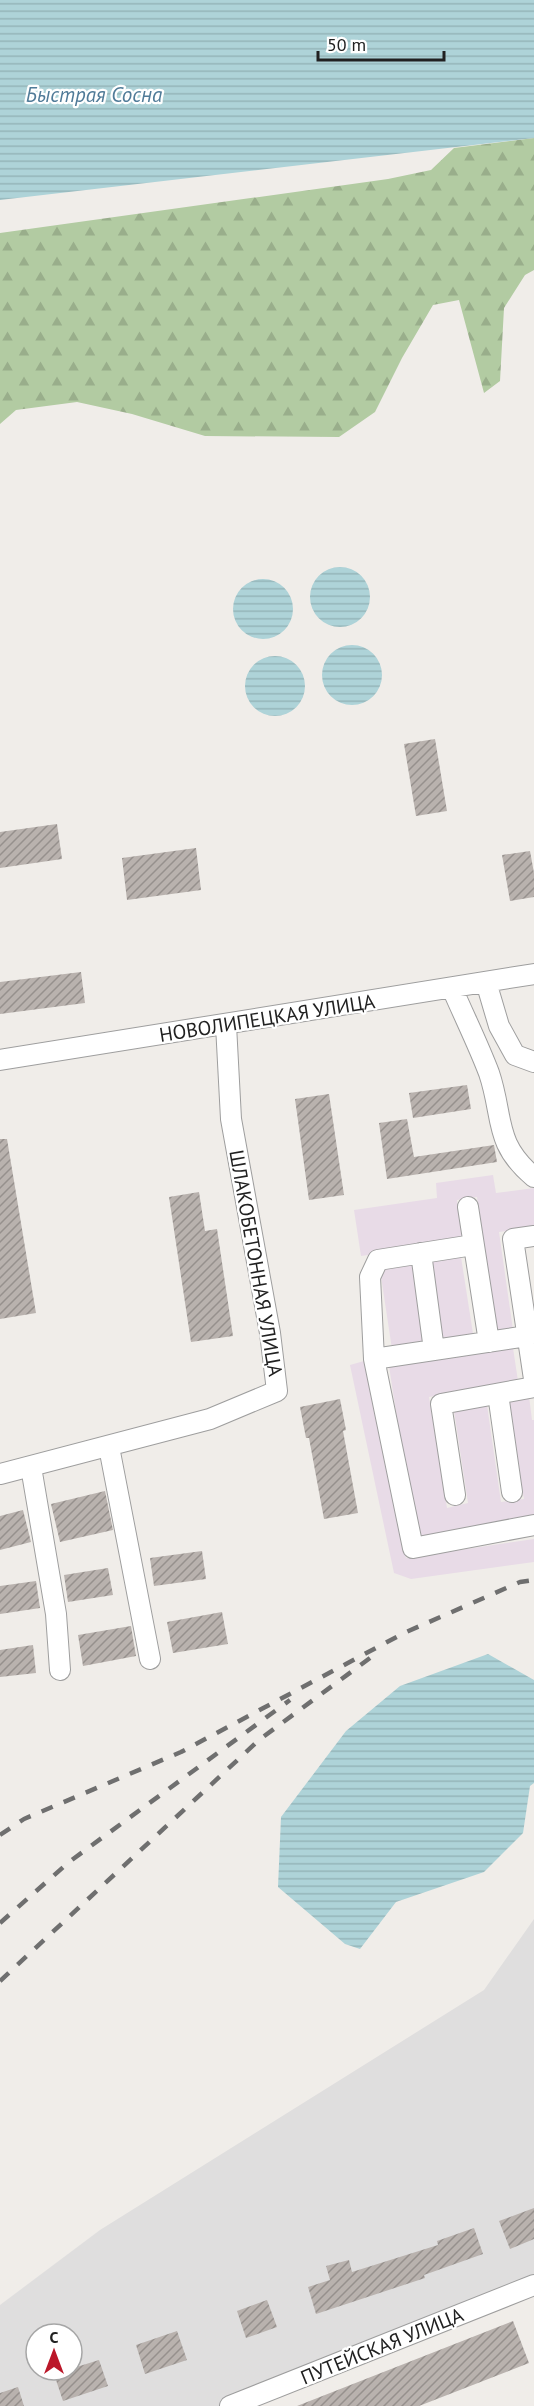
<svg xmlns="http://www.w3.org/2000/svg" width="534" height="2406" font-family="'PT Sans',sans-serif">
	<defs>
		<pattern id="forest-firs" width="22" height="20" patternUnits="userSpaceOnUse" patternTransform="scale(1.5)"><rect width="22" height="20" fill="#b2cba2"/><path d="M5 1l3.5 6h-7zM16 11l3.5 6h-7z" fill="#99ae8b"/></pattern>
		<pattern id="water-rules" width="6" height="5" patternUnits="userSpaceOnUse" patternTransform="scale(1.5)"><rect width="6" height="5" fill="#aed3d8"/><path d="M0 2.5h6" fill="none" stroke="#95b5b9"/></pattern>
		<pattern id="building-hatch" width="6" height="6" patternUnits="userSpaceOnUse" patternTransform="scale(1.5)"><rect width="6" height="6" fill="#b9b2ae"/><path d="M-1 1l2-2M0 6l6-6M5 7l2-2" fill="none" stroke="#96908d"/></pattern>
	</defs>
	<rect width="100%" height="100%" fill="#f0ede9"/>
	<path fill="#dfdede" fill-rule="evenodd" d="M534,1919V2285L230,2406H0V2305L100,2230L484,1990ZM36,2334H72V2370H36Z"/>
	<path fill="#e8dbe7" d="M493,1175L496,1193L534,1188V1227L499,1232L513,1330L497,1332L477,1197L457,1200L463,1241L361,1256L354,1210L437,1198L436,1183Z
		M461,1257L474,1340L443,1344L430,1262Z
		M413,1265L425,1344L392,1349L380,1270Z
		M513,1348L518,1381L429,1397L447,1508L468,1503L454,1411L487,1405L501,1502L524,1499L507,1401L529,1396L532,1420H534V1518L530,1522L415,1537L389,1366Z
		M364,1361L406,1558L534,1539V1562L411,1579L394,1573L350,1365Z"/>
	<path fill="url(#forest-firs)" d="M534,138V270L525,275L504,308L500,381L484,393L459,300L433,305L402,358L375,412L339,437L205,436L132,414L77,402L16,410L0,424V233L388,179L431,170L454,148Z"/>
	<path fill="url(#water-rules)" d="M0,0H534V138L0,200Z
		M310 597a30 30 0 1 1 60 0a30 30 0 1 1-60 0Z
		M233 609a30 30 0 1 1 60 0a30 30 0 1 1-60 0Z
		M322 675a30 30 0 1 1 60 0a30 30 0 1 1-60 0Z
		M245 686a30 30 0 1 1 60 0a30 30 0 1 1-60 0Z
		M488,1654L534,1680V1783L530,1786L523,1833L484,1872L396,1902L360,1949L345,1944L278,1887L281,1817L346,1731L400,1686Z"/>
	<path fill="url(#building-hatch)" d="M435,739L447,811L416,816L404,744Z
		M57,824L62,859L0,868V832Z
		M196,848L201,890L127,900L122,858Z
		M530,851L534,873V897L510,901L502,855Z
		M81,972L85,1003L0,1014V982Z
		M467,1085L471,1109L413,1118L409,1093Z
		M329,1094L344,1195L309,1200L295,1099Z
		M407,1119L414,1157L494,1145L497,1162L387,1179L379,1123Z
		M0,1139H7L36,1313L0,1319Z
		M199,1192L205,1231L217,1229L233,1336L191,1342L169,1197Z
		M340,1399L346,1430L343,1431L358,1513L324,1519L309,1438H306L300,1407Z
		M105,1491L113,1530L60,1542L51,1504Z
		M23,1510L31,1542L0,1550V1516Z
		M202,1551L206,1579L154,1586L150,1558Z
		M108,1568L113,1595L68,1602L64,1575Z
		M36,1581L40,1608L0,1614V1586Z
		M222,1612L228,1644L173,1653L167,1622Z
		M131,1626L136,1656L83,1666L78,1635Z
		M33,1645L36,1673L0,1677V1650Z
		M534,2208V2239L510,2249L499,2221Z
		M474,2228L483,2254L424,2275L425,2278L316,2314L308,2287L330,2280L326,2266L349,2260L352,2272L438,2245L437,2241Z
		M267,2300L277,2327L246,2338L237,2311Z
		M513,2321L529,2363L419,2406H297Z
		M177,2331L187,2360L145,2374L136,2345Z
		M99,2360L108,2386L63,2401L54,2374Z
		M18,2387L24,2406H0V2393Z"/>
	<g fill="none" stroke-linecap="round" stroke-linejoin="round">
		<defs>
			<path id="minor" d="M486,982L499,1026L515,1055L534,1062
				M452,988C464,1016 478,1044 489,1073C504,1117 493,1143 534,1177
				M0,1060L534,974
				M468,1207L489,1342
				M534,1236L513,1239L534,1379
				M473,1245L378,1260L370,1277L374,1359L413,1548L534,1525
				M421,1253L434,1350
				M374,1359L527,1336
				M498,1394L512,1492
				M109,1447L150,1659
				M31,1467L56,1614L60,1670
				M0,1474L210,1419L277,1391L270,1333L231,1119L226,1025
				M455,1495L441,1404L534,1387
				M230,2406L534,2285"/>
		</defs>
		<use href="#minor" stroke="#9e9e9e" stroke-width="22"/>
		<use href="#minor" stroke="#fff" stroke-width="20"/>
		<path stroke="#6f6f6f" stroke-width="4.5" stroke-dasharray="12 12" stroke-linecap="butt" d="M0,1835L24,1819L181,1752L404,1633L520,1582L534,1580
			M0,1923L69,1862L290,1700
			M0,1981L259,1740L370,1658"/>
	</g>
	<g text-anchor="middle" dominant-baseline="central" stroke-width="4.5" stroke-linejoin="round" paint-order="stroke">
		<g font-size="20" fill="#212121" stroke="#fff">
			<text transform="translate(267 1018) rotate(-9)">НОВОЛИПЕЦКАЯ УЛИЦА</text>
			<text transform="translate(256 1263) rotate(80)">ШЛАКОБЕТОННАЯ УЛИЦА</text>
			<text transform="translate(382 2346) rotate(-22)">ПУТЕЙСКАЯ УЛИЦА</text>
		</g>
		<g font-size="21" font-style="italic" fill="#507b98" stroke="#fff">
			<text x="94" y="94">Быстрая Сосна</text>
		</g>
	</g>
	<g transform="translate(54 2352)"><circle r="28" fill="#ffffff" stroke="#a6a6a6" stroke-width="1.5"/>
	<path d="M0-4.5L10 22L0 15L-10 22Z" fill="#bb1729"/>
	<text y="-9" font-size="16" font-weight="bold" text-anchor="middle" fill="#212121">С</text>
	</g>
	<path d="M318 51v9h126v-9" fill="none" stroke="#212121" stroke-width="3"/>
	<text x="327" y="51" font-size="18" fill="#212121" stroke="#ffffff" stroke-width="4.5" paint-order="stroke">50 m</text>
</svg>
